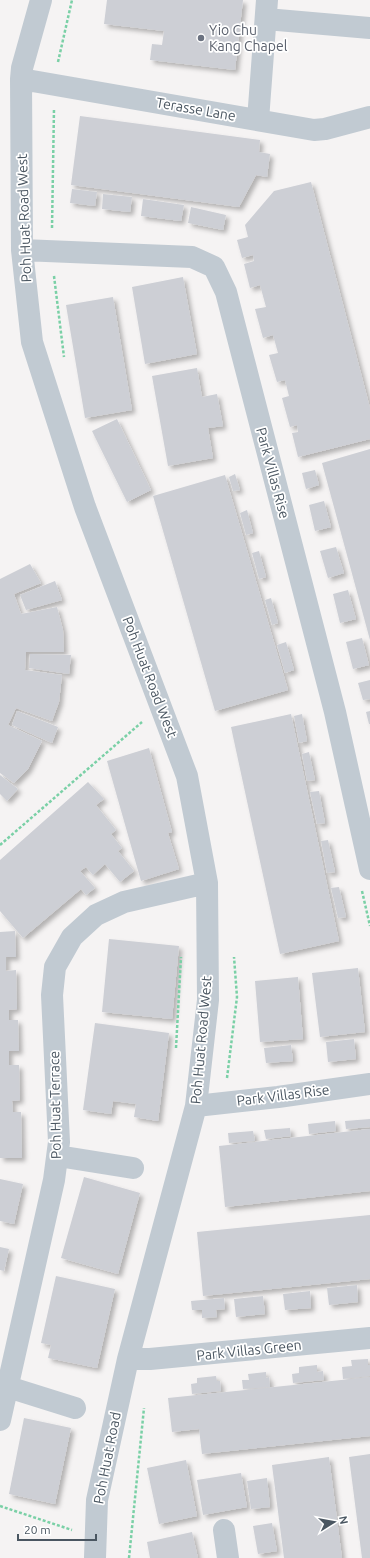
<svg xmlns="http://www.w3.org/2000/svg" width="370" height="1558" font-family="Ubuntu,sans-serif">
	<defs>
		<filter id="shadow"><feDropShadow dx="3.5" dy="3.5" stdDeviation="2" flood-color="#0004"/></filter>
	</defs>
	<rect width="100%" height="100%" fill="#f5f3f3"/>
	<path fill="#cdcfd5" filter="url(#shadow)" d="M107,0H243L235,70L150,60L152,44L162,45L164,31L104,24Z
		M80,116L260,140L259,152L270,154L267,177L256,175L239,207L71,185Z
		M311,182L370,408V439L298,457L292,433L298,432L297,425L290,427L282,398L289,396L285,380L277,382L269,355L278,353L273,335L263,338L255,309L266,307L260,285L250,288L244,264L254,261L253,255L242,258L237,240L248,237L245,225L274,191Z
		M72,189L97,192L95,206L70,203Z
		M103,194L132,197L130,212L102,209Z
		M143,199L184,205L181,221L141,216Z
		M191,207L226,215L223,230L188,223Z
		M183,277L197,354L145,364L132,287Z
		M113,297L132,410L85,418L66,305Z
		M197,368L202,397L217,394L223,426L208,428L213,458L168,466L152,376Z
		M117,419L151,490L127,502L92,431Z
		M370,449V640L322,463Z
		M315,470L319,485L306,489L302,473Z
		M235,474L240,490L233,491L229,477Z
		M225,475L288,690L215,711L153,496Z
		M324,501L331,527L315,531L309,505Z
		M247,510L253,533L246,535L240,513Z
		M336,547L344,573L328,578L320,551Z
		M259,551L266,577L259,579L252,553Z
		M30,564L41,583L14,594L21,614L57,607L63,630L64,652H26L25,670L62,675L59,702L52,721L16,708L8,725L42,741L28,769L14,783L0,773V579Z
		M55,581L62,600L26,610L20,595Z
		M348,590L356,619L340,623L333,594Z
		M271,598L278,623L272,625L265,600Z
		M362,638L369,665L353,669L346,642Z
		M286,642L294,670L285,673L277,645Z
		M30,654L71,655L69,674L29,668Z
		M370,680V699L363,700L358,683Z
		M17,711L58,727L52,743L12,725Z
		M370,711V724H369L366,712Z
		M291,714L339,941L280,954L231,727Z
		M302,714L307,741L299,743L294,716Z
		M149,748L172,832L168,833L179,869L141,881L107,761Z
		M309,752L315,780L307,781L302,754Z
		M0,775L18,789L7,801L0,794Z
		M88,782L104,799L96,805L116,830L111,834L122,848L118,851L134,871L120,882L105,864L93,875L86,867L80,871L95,888L86,895L81,889L23,938L0,911V860Z
		M319,791L325,823L317,824L310,792Z
		M328,840L335,872L327,873L321,841Z
		M339,887L346,917L338,918L331,888Z
		M15,931L16,957H6V971L16,970L17,1009L9,1010V1020H18L19,1051H9V1065H19L20,1100L12,1101L13,1112H21L22,1158H0V932Z
		M109,939L179,946L172,1019L102,1012Z
		M358,968L365,1032L320,1037L312,973Z
		M298,977L303,1039L260,1042L255,981Z
		M95,1023L169,1033L158,1121L134,1117L136,1104L113,1101L111,1114L83,1110Z
		M354,1039L356,1059L328,1062L326,1042Z
		M291,1045L293,1061L266,1063L264,1048Z
		M370,1119V1127L346,1129L345,1121Z
		M335,1121L336,1131L309,1134L308,1124Z
		M290,1128L291,1136L266,1139L264,1130Z
		M370,1129V1191L225,1207L219,1146Z
		M253,1131L255,1141L229,1143L228,1133Z
		M84,1177L140,1193L118,1274L61,1258Z
		M0,1179L23,1184L14,1224L0,1221Z
		M370,1215V1279L203,1296L197,1232Z
		M0,1247L9,1249L4,1271L0,1270Z
		M56,1276L115,1289L97,1368L48,1358L51,1345L41,1343Z
		M357,1285L358,1302L329,1305L327,1288Z
		M310,1291L311,1308L285,1310L283,1294Z
		M263,1296L265,1314L236,1317L234,1299Z
		M224,1298L225,1309L216,1310L217,1317L202,1318V1310H192L191,1301Z
		M368,1359V1365H370V1376L343,1379L342,1367L352,1366L351,1360Z
		M317,1365V1372L323,1371L324,1380L293,1383L292,1374L299,1373V1367Z
		M266,1372V1378L269,1377L270,1387L243,1389L242,1380H249L248,1374Z
		M216,1376L217,1381H220L221,1391L192,1394L191,1384L197,1383V1378Z
		M370,1377V1436L202,1454L199,1429L172,1432L168,1398Z
		M24,1418L71,1428L55,1504L9,1494Z
		M370,1454V1558H362L349,1457Z
		M329,1457L342,1558H284L272,1465Z
		M186,1460L197,1516L159,1524L147,1468Z
		M241,1473L247,1507L203,1515L197,1480Z
		M267,1478L270,1507L251,1509L247,1481Z
		M272,1523L277,1551L258,1554L253,1526Z
		M192,1532L198,1558H150L147,1542Z"/>
	<g fill="none" stroke-linecap="round" stroke-linejoin="round">
		<path stroke="#7ad0a6" stroke-width="2.5" stroke-dasharray="3 2" stroke-linecap="butt" d="M58,62L72,0
			M52,228L54,109
			M54,276L64,357
			M0,845L142,722
			M362,891L370,926
			M176,1048L181,957
			M227,1078L237,997L234,957
			M0,1506L72,1530
			M129,1558L144,1408"/>
		<path stroke="#c1cad2" stroke-width="22" d="M41,0L22,68L21,79L22,250L32,342L85,507L187,776L207,883L208,1000L196,1106L128,1359L97,1500L95,1558
			M266,19L370,28
			M21,79L314,130L325,129L370,117
			M258,120L267,0
			M22,250L192,257L214,267L226,292L335,712L370,869
			M196,1106L278,1097L370,1084
			M58,1156L133,1168
			M128,1359H150L370,1338
			M8,1387L75,1408
			M0,1420L54,1180L59,1142L52,995L55,967L72,937L96,915L124,902L207,883
			M224,1530L228,1558"/>
	</g>
	<circle fill="#6b7280" stroke="#fff" stroke-width="1.5" cx="201" cy="38" r="4"/>
	<g text-anchor="middle" dominant-baseline="central" stroke-width="3.5" stroke-linejoin="round" paint-order="stroke">
		<g font-size="14" fill="#5b616d" stroke="#fff" text-anchor="start">
			<text x="209" y="30">Yio Chu<tspan x="209" dy="16">Kang Chapel</tspan></text>
		</g>
		<g font-size="14" fill="#4a5661" stroke="#fff">
			<text transform="translate(196 109) rotate(10)">Terasse Lane</text>
			<text transform="translate(24 218) rotate(-92)">Poh Huat Road West</text>
			<text transform="translate(273 473) rotate(75)">Park Villas Rise</text>
			<text transform="translate(150 677) rotate(69)">Poh Huat Road West</text>
			<text transform="translate(201 1040) rotate(-85)">Poh Huat Road West</text>
			<text transform="translate(283 1095) rotate(-7)">Park Villas Rise</text>
			<text transform="translate(55 1105) rotate(-91)">Poh Huat Terrace</text>
			<text transform="translate(249 1350) rotate(-6)">Park Villas Green</text>
			<text transform="translate(107 1458) rotate(-79)">Poh Huat Road</text>
		</g>
	</g>
	<g transform="translate(334 1522) rotate(79)" stroke="#ffffff" stroke-width="3" paint-order="stroke">
	<path d="M0-3L7 15L0 10L-7 15Z" fill="#4a5661"/>
	<text y="-6" font-size="11" font-weight="bold" text-anchor="middle" fill="#4a5661">N</text>
	</g>
	<path d="M18 1534v6h78v-6" fill="none" stroke="#4a5661" stroke-width="2"/>
	<text x="24" y="1534" font-size="12" fill="#4a5661" stroke="#ffffff" stroke-width="3" paint-order="stroke">20 m</text>
</svg>
